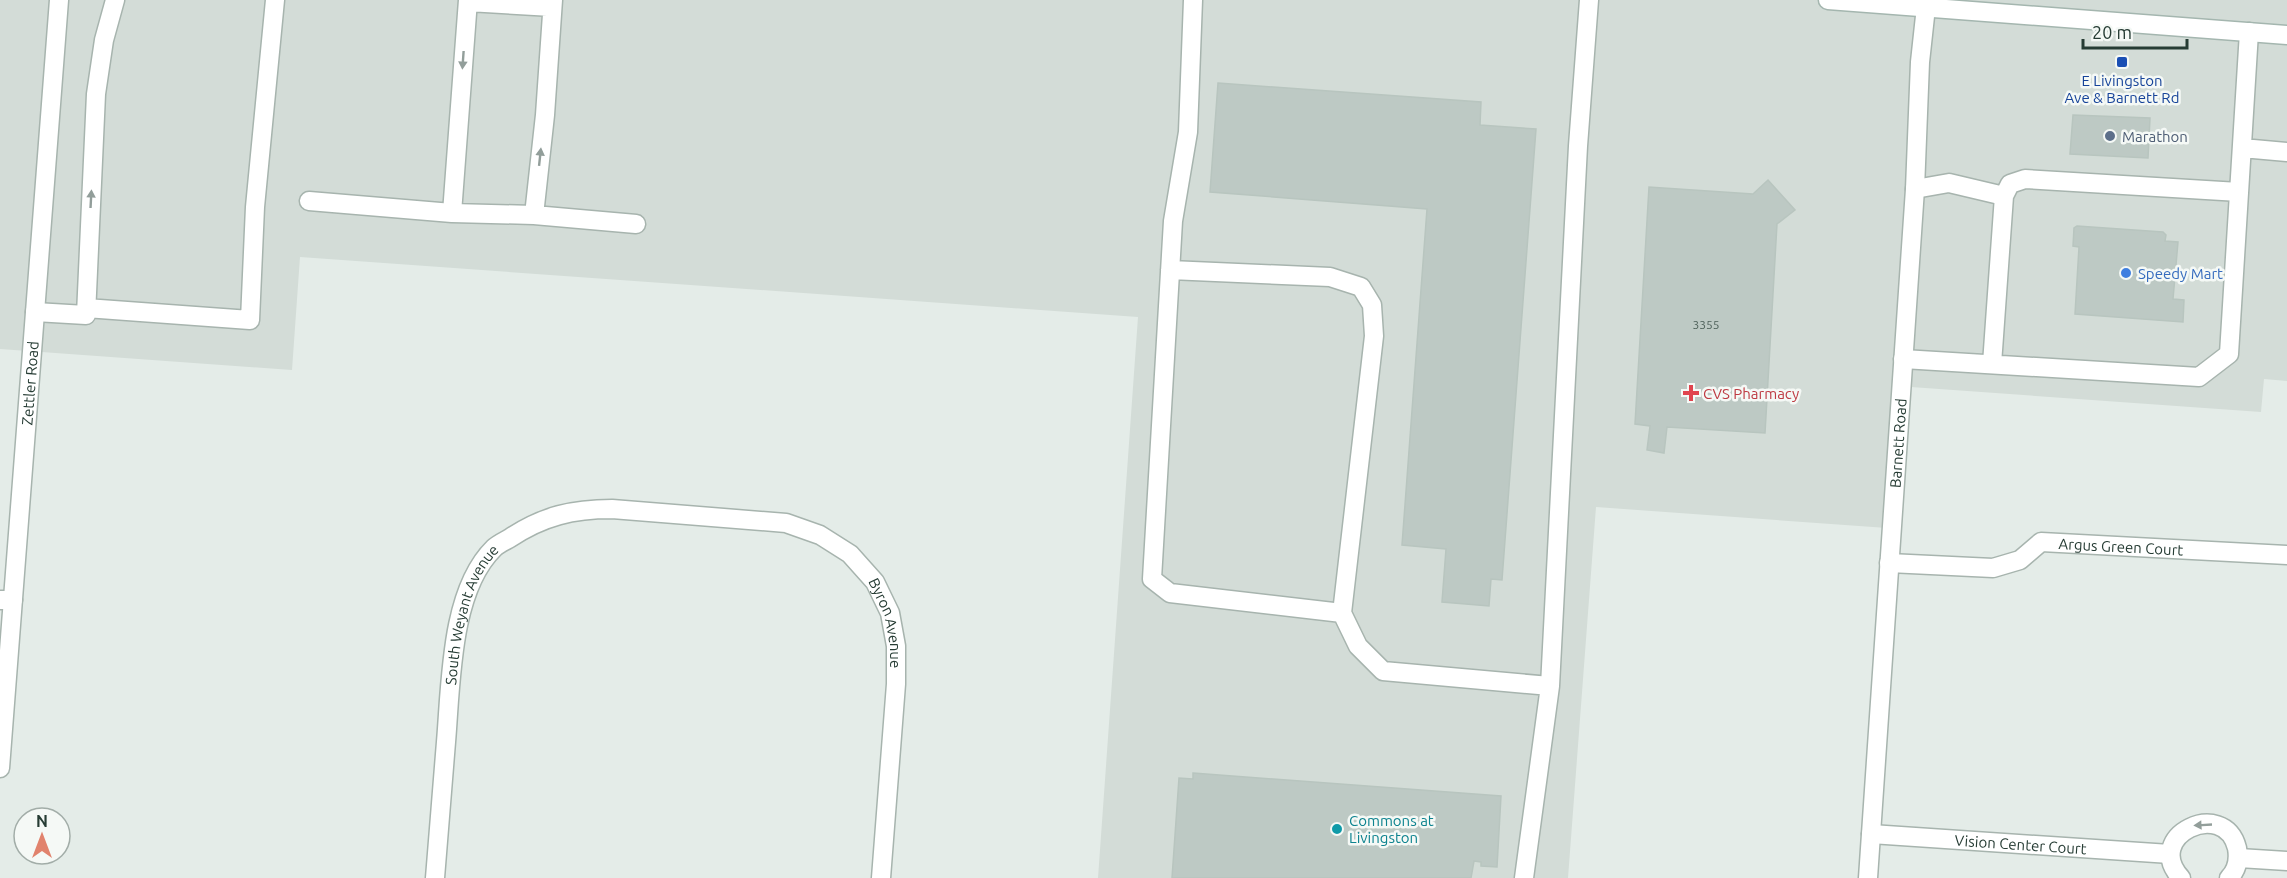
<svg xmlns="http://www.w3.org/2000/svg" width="2287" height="878" font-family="Ubuntu,sans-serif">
	<rect width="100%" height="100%" fill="#e4ece8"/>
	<path fill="#d3dcd7" d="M0,0H2287V381L2264,379L2261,412L1897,386L1887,528L1596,507L1568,878H1098L1138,317L300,257L292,370L0,349Z"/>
	<path fill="#bdc9c4" stroke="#b8c5bf" stroke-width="1.5" d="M1218,83L1481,102L1480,125L1536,129L1502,580L1491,579L1489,606L1442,602L1446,549L1402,545L1427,209L1210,192Z
		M2073,115L2150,118L2148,158L2070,154Z
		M1768,180L1795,210L1777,224L1765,433L1667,427L1664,453L1647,450L1650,426L1635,424L1649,187L1753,194Z
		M2077,226L2163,232L2166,235L2165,241L2178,242L2173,299L2184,300L2183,322L2075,314L2079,247L2073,246L2074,228Z
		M1193,773L1501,796L1497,867L1481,866V862L1474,861L1471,878H1172L1179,778L1193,779Z"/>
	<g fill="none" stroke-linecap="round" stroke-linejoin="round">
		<defs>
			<path id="service" d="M1193,0L1188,132L1173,221L1152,579L1170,593L1342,613L1358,646L1383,671L1550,686
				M468,2L552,7
				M2242,148L2287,152
				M1915,189L1949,183L2004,196L1992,364
				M2004,196L2010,184L2025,179L2239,192
				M309,201L452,213L534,215L636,224
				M452,213L468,0
				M534,215L545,115L553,0
				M1170,270L1330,277L1361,287L1372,305L1374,336L1342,613
				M86,308L250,320L255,207L275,0
				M35,312L86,315L96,94L104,40L115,0
				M1903,359L2199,377L2229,354L2249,32
				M0,600H13
				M1524,878L1550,686L1578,146L1589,0"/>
			<g id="minor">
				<path id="s1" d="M1889,563L1993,568L2020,560L2041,542L2287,555"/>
				<path id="s2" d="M0,768L59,0"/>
				<path id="s3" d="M1871,834L2170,854"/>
				<path d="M2239,858L2287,861"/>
				<path id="s4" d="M435,878C439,833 442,787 446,742C451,684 450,591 494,548C498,544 505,541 510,538C543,516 573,509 612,509L786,523L820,535L850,554L875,582L890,613L896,646V684L881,878"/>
				<path id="s5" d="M1868,878L1915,189L1920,62L1926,7"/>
				<path d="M2181,878C2142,836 2224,797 2237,848C2239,859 2237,870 2229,878"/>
			</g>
			<path id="secondary" d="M1828,0L2287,35"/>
		</defs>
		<use href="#service" stroke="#a7b4ae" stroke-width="21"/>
		<use href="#minor" stroke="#a7b4ae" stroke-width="21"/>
		<use href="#secondary" stroke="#a4b6af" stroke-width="21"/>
		<use href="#service" stroke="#fff" stroke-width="18"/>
		<use href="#minor" stroke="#fff" stroke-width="18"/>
		<use href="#secondary" stroke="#fff" stroke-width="18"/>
	</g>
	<defs><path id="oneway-solid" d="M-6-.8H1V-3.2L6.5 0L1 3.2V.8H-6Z" transform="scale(1.5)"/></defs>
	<g fill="#929e9a">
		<use href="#oneway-solid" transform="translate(463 60) rotate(94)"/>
		<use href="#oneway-solid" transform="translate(540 157) rotate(-84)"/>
		<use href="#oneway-solid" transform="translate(91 199) rotate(-87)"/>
		<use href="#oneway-solid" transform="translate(2203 825) rotate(177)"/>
	</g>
	<rect fill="#1a4fb4" stroke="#f5f9f6" stroke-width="2" x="2116" y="56" width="12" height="12" rx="3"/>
	<circle fill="#5c6f8a" stroke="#f5f9f6" stroke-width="2" cx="2110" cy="136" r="6"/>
	<circle fill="#3f7fe0" stroke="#f5f9f6" stroke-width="2" cx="2126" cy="273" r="6"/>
	<path fill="#e0444e" stroke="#f5f9f6" stroke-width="2" d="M1688 384h6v6h6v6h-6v6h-6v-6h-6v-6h6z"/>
	<circle fill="#0f9aa8" stroke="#f5f9f6" stroke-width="2" cx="1337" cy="829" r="6"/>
	<g text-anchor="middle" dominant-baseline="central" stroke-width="5" stroke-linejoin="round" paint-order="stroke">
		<g font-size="12" fill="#4c5f58">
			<text x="1706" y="324">3355</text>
		</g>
		<g font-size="15" fill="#164399" stroke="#f5f9f6">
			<text x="2122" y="80">E Livingston<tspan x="2122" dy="17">Ave &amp; Barnett Rd</tspan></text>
		</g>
		<g font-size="15" fill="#4e5e75" stroke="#f5f9f6" text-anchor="start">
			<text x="2122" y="136">Marathon</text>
		</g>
		<g font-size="15" fill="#366cbe" stroke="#f5f9f6" text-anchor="start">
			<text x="2138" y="273">Speedy Mart</text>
		</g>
		<g font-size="15" fill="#263c34" stroke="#f5f9f6">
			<text stroke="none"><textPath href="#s2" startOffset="386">Zettler Road</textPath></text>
			<text stroke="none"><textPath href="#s5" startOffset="436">Barnett Road</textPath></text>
			<text stroke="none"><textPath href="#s1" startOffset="240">Argus Green Court</textPath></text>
			<text stroke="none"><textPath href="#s4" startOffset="268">South Weyant Avenue</textPath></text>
			<text stroke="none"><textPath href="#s4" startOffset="794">Byron Avenue</textPath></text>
			<text stroke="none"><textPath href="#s3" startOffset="150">Vision Center Court</textPath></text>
		</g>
		<g font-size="15" fill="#be3a42" stroke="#f5f9f6" text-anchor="start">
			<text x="1703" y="393">CVS Pharmacy</text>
		</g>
		<g font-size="15" fill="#0d838f" stroke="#f5f9f6" text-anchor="start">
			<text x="1349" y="820">Commons at<tspan x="1349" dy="17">Livingston</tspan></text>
		</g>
	</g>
	<g transform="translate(42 836)"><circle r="28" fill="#f5f9f6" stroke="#a2ada8" stroke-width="1.5"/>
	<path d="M0-4.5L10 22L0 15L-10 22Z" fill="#e1836d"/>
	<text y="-9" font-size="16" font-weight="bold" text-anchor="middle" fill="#263c34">N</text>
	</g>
	<path d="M2083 39v9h104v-9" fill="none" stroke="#263c34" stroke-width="3"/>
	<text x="2092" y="39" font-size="18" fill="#263c34" stroke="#f5f9f6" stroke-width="4.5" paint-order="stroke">20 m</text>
</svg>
